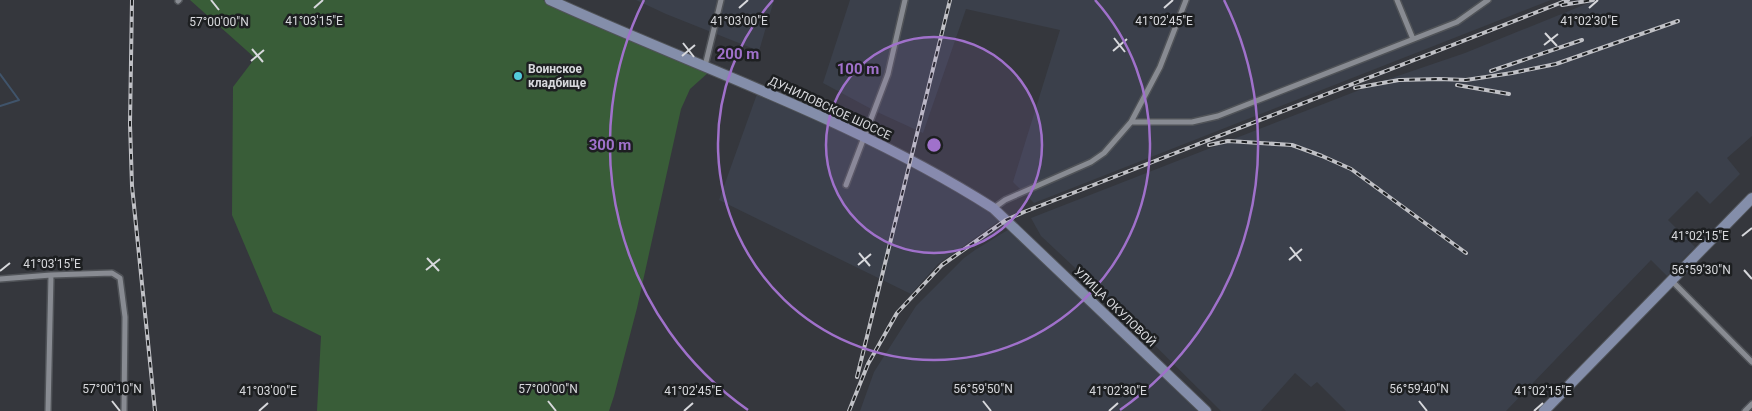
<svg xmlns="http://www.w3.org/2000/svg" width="1752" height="411" font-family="Roboto,sans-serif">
	<rect width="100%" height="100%" fill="#35373d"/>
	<path fill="#3b404b" d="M636,0H774L759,51L666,14Z
		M850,0H1551L1034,203L1013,182L1060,30L966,9L923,133L875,111L823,83Z
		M1596,0H1752V136L1727,158L1740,174L1710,204L1697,191L1668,220L1695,247L1667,276L1651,260L1506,411H1346L1317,382L1311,387L1295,373L1261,411H1221L1104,295L1041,236L1031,218L1380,82L1465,53Z
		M757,94L861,140L943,182L985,208L999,221L938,264L911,294L719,200Z
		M1011,228L1198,411H860L874,372L916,306L964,258L975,250Z"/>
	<path fill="#395d38" d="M190,0H543L597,25L709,72L690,89L681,109L637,308L614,396L609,411H317L321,336L273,312L232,215L233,87L255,58Z"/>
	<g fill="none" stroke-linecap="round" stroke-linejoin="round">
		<path stroke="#40546b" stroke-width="2" d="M0,74L19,100L0,106"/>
		<defs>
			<path id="street" d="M1397,0L1413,39
				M178,1L179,0
				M705,66L721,0
				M1131,122L1160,67L1186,0
				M846,185L888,74L905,0
				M994,208L1005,200L1091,162L1104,153L1131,122H1192L1218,116L1457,22L1488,0
				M0,279L51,275L112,273L120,278L125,317L124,411
				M1672,281L1752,362
				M48,411L51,275
				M1745,411L1752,404"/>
			<path id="secondary" d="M550,0C699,68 855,120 993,208L1206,411
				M1544,411L1752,198"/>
		</defs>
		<use href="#street" stroke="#505358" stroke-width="8"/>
		<use href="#secondary" stroke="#505358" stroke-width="12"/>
		<use href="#street" stroke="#888b92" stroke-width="5"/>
		<use href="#secondary" stroke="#848eaa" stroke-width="10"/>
		<defs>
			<path id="rail" d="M132,0L130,124L132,186L155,411
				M1562,5L1593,0
				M1491,71L1582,40
				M1457,85L1509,94
				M1355,88L1399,80L1439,79L1466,80L1512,73L1556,64L1678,21
				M1209,145L1228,141L1292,145L1322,156L1351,169L1466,253
				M857,377L950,0
				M849,411L868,364L897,313L942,265L1006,220L1024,212L1568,0"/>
		</defs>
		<use href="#rail" stroke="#c0c1c6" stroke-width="4"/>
		<use href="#rail" stroke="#1d1f21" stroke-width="2" stroke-dasharray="5.5" stroke-linecap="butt"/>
	</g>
	<path fill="none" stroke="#d7d8dc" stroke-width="2" d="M211,0L219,10M314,8L323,0M739,8L748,0M1164,8L1173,0M1589,8L1598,0M1545,33L1557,46M1114,38L1125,52M683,43L694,57M1544,45L1558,34M252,49L263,62M1113,51L1127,39M682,56L695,45M251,61L264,50M1742,236L1752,228M1290,247L1301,261M859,253L870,266M427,258L439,271M1289,260L1302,249M858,265L871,254M426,270L440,259M1744,270L1752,279M0,271L10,263M112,401L120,411M548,401L556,411M983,401L991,411M1419,401L1427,411M259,411L268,403M684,411L693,403M1109,411L1118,403M1534,411L1543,403"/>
	<circle cx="934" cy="145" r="108" fill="#a071cb" fill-opacity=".12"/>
	<g fill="none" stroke="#a071cb" stroke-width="2.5">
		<circle cx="934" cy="145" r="108"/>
		<path d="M1095 0A216 216 0 1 1 773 0"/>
		<path d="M748 410A324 324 0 0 1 644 0M1224 0A324 324 0 0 1 1120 410"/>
	</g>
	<circle fill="#53cbdc" stroke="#1d1f21" stroke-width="2" cx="518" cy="76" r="5"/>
	<g text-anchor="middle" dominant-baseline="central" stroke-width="5" stroke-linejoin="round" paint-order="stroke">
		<g font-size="12" font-weight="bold" fill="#d7d8dc" stroke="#1d1f21" text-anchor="start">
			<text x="528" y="69">Воинское<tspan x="528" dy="14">кладбище</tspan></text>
		</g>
		<g font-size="12" fill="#d7d8dc" stroke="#1d1f21">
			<text transform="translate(830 108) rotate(25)">ДУНИЛОВСКОЕ ШОССЕ</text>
			<text transform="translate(1115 307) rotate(44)">УЛИЦА ОКУЛОВОЙ</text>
		</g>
	</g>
	<g font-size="12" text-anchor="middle" fill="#d7d8dc" stroke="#1d1f21" stroke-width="5" stroke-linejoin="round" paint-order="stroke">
		<text x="314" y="25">41°03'15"E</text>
		<text x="739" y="25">41°03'00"E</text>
		<text x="1164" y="25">41°02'45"E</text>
		<text x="1589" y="25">41°02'30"E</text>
		<text x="219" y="26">57°00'00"N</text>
		<text x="1700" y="240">41°02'15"E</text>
		<text x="52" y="268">41°03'15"E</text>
		<text x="1701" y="274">56°59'30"N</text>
		<text x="112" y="393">57°00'10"N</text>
		<text x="548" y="393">57°00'00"N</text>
		<text x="983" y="393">56°59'50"N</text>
		<text x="1419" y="393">56°59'40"N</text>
		<text x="268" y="395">41°03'00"E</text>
		<text x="693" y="395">41°02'45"E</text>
		<text x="1118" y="395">41°02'30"E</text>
		<text x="1543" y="395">41°02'15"E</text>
	</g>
	<circle cx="934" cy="145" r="8" fill="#a071cb" stroke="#1d1f21" stroke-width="2.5"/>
	<g font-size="15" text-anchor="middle" font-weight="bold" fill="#a071cb" stroke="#1d1f21" stroke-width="5" stroke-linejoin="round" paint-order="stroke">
		<text x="738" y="59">200 m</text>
		<text x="858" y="74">100 m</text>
		<text x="610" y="150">300 m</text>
	</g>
</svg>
